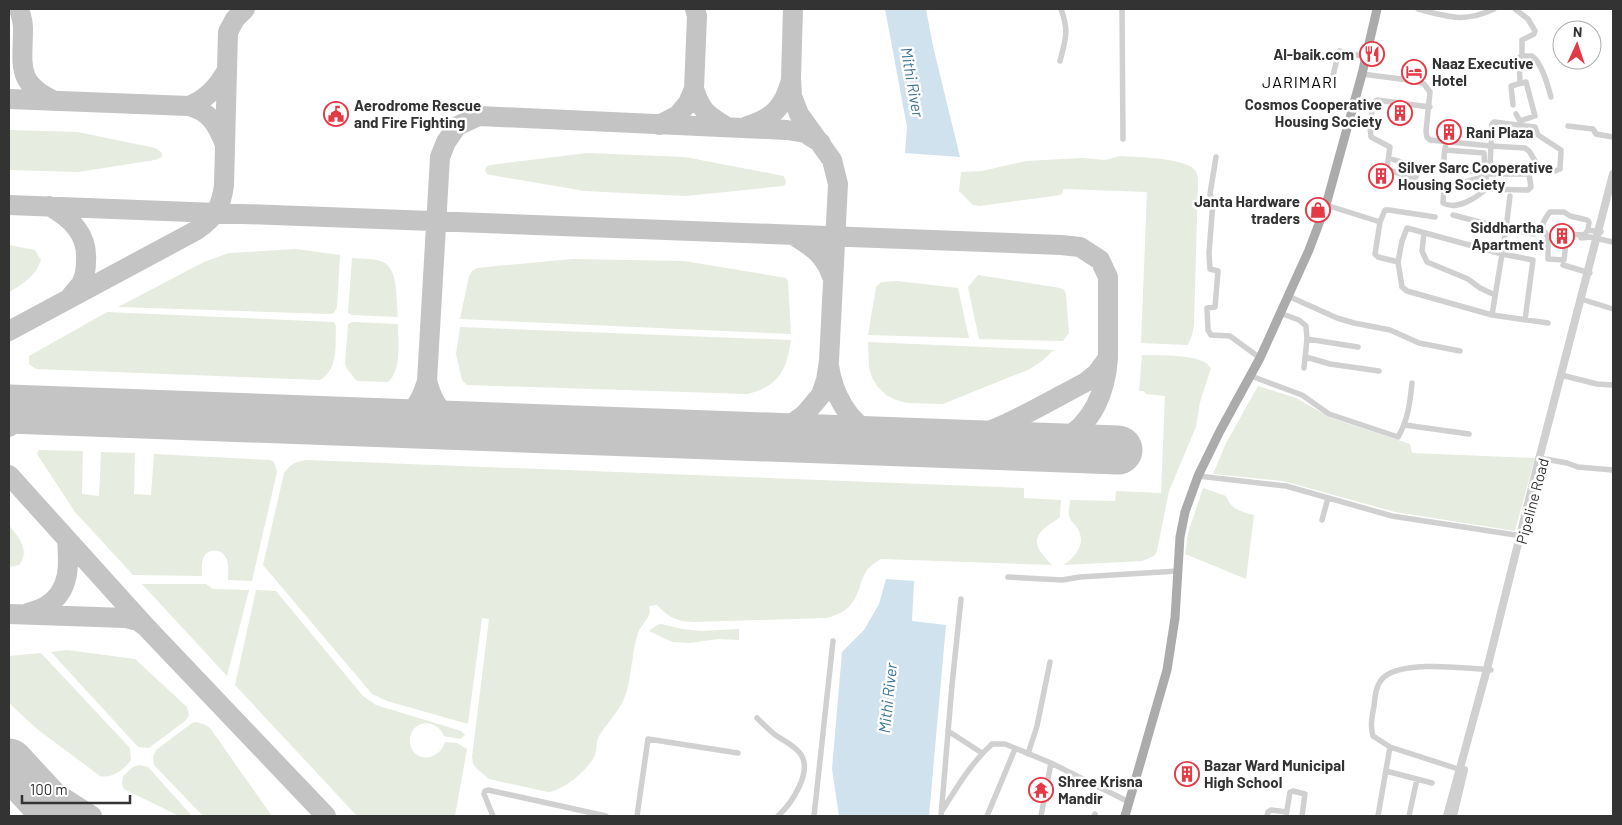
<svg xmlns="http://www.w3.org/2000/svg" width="1622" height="825" font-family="Barlow,sans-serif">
	<rect width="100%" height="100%" fill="#fff"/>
	<path fill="#e6ecdf" d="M9,130L78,132L155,148L162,153V157L155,160L78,172L9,170Z
		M587,153L685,157L784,176L786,182L785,185L782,186L686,196L585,191L491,175L487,174L485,170L487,166L490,165Z
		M1120,156C1138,157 1182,158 1194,169C1197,172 1198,176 1198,180L1194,325L1192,335L1188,345L1141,343L1147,192L1064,189L1061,195L979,206L973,205L959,191L961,172L982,171L1026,161L1082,158L1105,160Z
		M9,245L35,250L41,260C36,276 23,284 9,292Z
		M296,249L340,255L337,307L334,313L331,314L118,307L204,262L229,253Z
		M352,258C361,259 374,258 383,262C399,269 396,302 398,317L352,315L348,313Z
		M572,259L684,261L786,278L788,281L791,334L460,319L469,276L472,271L477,268Z
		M978,275L1060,288L1064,290L1066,294L1069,333L1063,341L979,339L968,287Z
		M897,281L958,288L969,338L868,335L876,287L881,282Z
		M107,312L334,322L336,326C335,345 339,369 320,380L36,369L29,364V356Z
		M353,322L398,324C398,341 402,370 388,382L357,381L347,369L345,364L348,325L350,323Z
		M460,327L791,340C786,371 780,385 748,394L467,385L462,380L456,354Z
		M868,342L1054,350L1042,361L1030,369L943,404L907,403L896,400L886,395L878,387L872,378L869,367Z
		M1142,355C1158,356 1202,353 1211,368L1200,402L1196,427L1169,491L1157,551L1154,556L1142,561L1064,565C1076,556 1086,544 1078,529C1075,524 1070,521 1069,516C1068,511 1070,505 1070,500L1115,501L1116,491L1161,493L1165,396L1146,394L1144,391H1139Z
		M1258,386L1296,398L1331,418L1410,444L1412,453L1535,458L1515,531L1395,512L1283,481L1213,474L1226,443Z
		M39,450L83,451L82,494L99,496L101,452L135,453L134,494L151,495L154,454L270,460L274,462L277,472L252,581L228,580C228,574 229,566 227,560C223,548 207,547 203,559C201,564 202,571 202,576L133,575L75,512L37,454Z
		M307,460L1024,488V498L1061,500L1060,517C1056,521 1051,523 1046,527C1028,541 1040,552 1052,565L881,559C857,572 865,585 852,603C846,612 835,616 825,618L694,622C675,621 670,618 657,605L649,606C653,616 642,623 638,633C632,651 632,672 627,690C622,709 609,720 599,736C596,742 597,749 595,755C589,769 563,791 548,792L489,779L477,769L473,764L472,757L489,619L482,618L468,724L387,701L372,694L263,565L284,473C290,464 297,461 307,460Z
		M1203,488L1226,496C1231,509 1241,512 1254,515L1246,579L1185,554L1188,533Z
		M9,525C18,537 31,550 19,565L9,567Z
		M142,584H206L213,589L249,590L227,676Z
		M256,590L276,591L363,696L376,705L461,731L465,735L460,739L444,736C435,716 409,721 410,742C412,763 439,762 445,742L457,743L467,749L455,816H357L235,685Z
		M661,624L682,629L701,631L739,629V640L718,639L690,643L672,642L649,631L657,625Z
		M67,650L135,659L187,707L189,716L185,721L149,748L138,747L51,652Z
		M41,653L130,748L131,760C125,769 112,779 100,776L37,729L9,703V656Z
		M196,722L206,725L210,728L272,816H203L154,765L153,757L156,750L192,723Z
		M139,765L148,767L192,816H179L124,789L122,785L123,776L133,767Z"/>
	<path fill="#cfe2ee" d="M885,9H926L933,46L960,157L905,153L907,127Z
		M886,579L914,581L912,621L946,625L929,816H839L832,769L842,652L864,630L879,604Z"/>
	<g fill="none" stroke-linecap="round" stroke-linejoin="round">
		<path stroke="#c4c4c4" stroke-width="20" d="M19,9C21,15 23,22 23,28C23,65 15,83 55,101
			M694,89C702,112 706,114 727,127
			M9,99L189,106C210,112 216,123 224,142
			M189,106C207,99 218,87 227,70
			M659,125L678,115L688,103L694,89L697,16L695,9
			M747,126C774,118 784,106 791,80
			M9,205L1061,245L1080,247L1100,260L1108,277V358L1097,373L1086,382C1042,405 999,432 950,444
			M49,206C71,218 88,234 86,261C86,269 85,277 81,284C78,288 74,292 71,296
			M793,235C814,248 825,255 833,279
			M9,331L197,230C215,217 221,208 224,185L228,32L235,19L245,9
			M829,366C833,393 848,423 875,435C882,438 890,440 897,442
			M427,381C435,410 442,414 468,426
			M385,423C411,415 419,408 427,381L440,157L446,142L457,126L479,116L787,130L805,133L821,143
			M9,427L19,416L36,410
			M754,437L785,429L805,414L821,395L826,380L829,361L838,184L832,160L799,114L792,96L791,78L793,9
			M1039,447C1047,445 1055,444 1062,440C1093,424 1106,391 1108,358
			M9,475L148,629L326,816
			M28,613C34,611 41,609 46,606C71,591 69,564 67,539
			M9,614L126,618L138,621L145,626
			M9,757L53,791L92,816"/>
		<path stroke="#c4c4c4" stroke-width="49" d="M9,409L1118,450
			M9,763L58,816"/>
		<path stroke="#d0d0d0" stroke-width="5.5" d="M1122,9L1123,139
			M1418,9C1449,17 1464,23 1494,9
			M1515,9L1528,19L1535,31L1534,34L1522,40V56
			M1060,61C1066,38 1069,31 1061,9
			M1362,74L1416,81L1424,84L1430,92L1426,131L1427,137L1430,140L1491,146L1525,148L1529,151L1540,169L1555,171L1560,169L1561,150L1538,135L1535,127L1494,122L1492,124L1490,166L1486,176V189C1476,198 1456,211 1443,203L1444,188L1486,176
			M1520,83L1519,58L1521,56H1532C1542,63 1548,86 1551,97
			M1331,84L1339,51L1366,57
			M1513,105L1511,86L1526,82L1535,116L1520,121L1516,114
			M1568,126L1593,129L1596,134L1613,137
			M1445,150L1484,153L1485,172L1445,170C1442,162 1445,150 1446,142
			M1216,157L1210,194L1213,202L1209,253L1210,269L1218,271L1215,307L1207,308L1208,330L1211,335L1230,336L1260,358
			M1389,158L1419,168V172L1415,178L1388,170L1387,168L1390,147L1371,137L1370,127L1373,103L1377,100L1430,107
			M1486,189L1528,190L1531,187L1529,174H1487
			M1510,196L1506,229L1534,234
			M1326,205L1380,222L1375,254L1378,257L1398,262L1402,287L1407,291L1492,315L1548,323
			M1453,215L1506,229L1502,254L1533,260L1525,320
			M1380,222L1385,210H1389L1435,217
			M1588,230L1589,222L1587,220L1570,216L1564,212H1550C1542,222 1540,227 1548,237V259L1564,260L1567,234L1584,235L1588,230L1601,232
			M1424,233L1422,251L1427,262L1468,279L1480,288L1495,295
			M1581,238L1590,237L1613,242
			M1398,262L1402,241L1407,228L1502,254L1492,315
			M1563,265L1590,273
			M1288,296L1337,318L1354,323L1390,330L1419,343L1460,351
			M1581,299L1613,309
			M1280,313L1299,320L1306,326L1307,339L1304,368
			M1307,339L1358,347
			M1306,357L1330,364L1379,371
			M1561,375L1597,384L1613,385
			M1251,376L1302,395L1329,414L1398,437C1408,420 1410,403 1412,383
			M1405,425L1469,434
			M1539,458L1567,463L1578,467L1613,470
			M1198,476L1286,486L1392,516L1522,536
			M1322,520L1328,498
			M1008,577L1062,580L1080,577L1178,571
			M757,718C762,723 768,729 774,734C782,740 792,744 799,752C815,770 791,804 778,816
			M948,731L982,753
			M1390,747L1455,768
			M1028,754L1037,726L1050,662
			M1386,771L1432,783
			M942,811C957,787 971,763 992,744H1005L1051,763L1129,802
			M493,816L484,794L485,791L488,790L606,816
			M637,816L648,739L738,753
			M814,816L833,641
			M941,816L952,685L961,599
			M987,816L1015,749
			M1041,816L1051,763
			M1094,816L1095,814
			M1267,816L1268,812L1271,810L1287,812
			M1286,816L1290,792L1293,791L1305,794L1302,816
			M1378,816L1390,747L1373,736C1370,726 1372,717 1374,706C1375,696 1376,684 1384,677C1404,660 1465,668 1491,670
			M1409,816L1417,779"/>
		<path stroke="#d0d0d0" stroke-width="8" d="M1447,816L1487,669L1538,463L1613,174
			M1453,816L1464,770"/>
		<path stroke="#ababab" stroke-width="9" d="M1125,816L1167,670L1175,618L1180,537L1185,512L1198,476L1220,431L1260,358L1309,250L1326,205L1362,74L1377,9"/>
	</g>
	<defs>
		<symbol id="restaurant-ring" viewBox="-11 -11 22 22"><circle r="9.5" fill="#fff" stroke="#e63946" stroke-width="1.5"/><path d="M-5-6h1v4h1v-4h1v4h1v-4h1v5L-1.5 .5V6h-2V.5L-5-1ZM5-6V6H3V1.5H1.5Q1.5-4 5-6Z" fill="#e63946"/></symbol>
		<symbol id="hotel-ring" viewBox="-11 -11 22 22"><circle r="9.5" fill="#fff" stroke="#e63946" stroke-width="1.5"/><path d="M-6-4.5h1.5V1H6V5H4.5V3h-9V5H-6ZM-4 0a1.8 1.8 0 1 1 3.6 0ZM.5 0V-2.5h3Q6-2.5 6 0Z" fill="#e63946"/></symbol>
		<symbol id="building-ring" viewBox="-11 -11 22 22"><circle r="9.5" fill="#fff" stroke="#e63946" stroke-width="1.5"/><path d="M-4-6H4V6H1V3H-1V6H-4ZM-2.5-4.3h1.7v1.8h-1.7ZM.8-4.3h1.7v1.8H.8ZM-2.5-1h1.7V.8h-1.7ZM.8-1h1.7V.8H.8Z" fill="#e63946"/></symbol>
		<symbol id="civic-ring" viewBox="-11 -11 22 22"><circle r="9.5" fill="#fff" stroke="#e63946" stroke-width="1.5"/><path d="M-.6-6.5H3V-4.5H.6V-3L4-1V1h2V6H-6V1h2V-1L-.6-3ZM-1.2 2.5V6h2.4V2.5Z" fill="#e63946"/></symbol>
		<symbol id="shop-ring" viewBox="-11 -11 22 22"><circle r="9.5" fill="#fff" stroke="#e63946" stroke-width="1.5"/><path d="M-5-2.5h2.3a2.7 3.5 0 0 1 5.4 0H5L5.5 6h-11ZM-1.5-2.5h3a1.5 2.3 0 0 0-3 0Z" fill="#e63946"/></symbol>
		<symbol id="temple-ring" viewBox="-11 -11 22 22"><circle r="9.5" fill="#fff" stroke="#e63946" stroke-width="1.5"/><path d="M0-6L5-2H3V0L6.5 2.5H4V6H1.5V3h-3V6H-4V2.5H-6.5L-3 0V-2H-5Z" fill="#e63946"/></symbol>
	</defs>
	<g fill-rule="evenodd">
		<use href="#restaurant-ring" x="1358" y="40" width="28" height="28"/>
		<use href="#hotel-ring" x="1400" y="58" width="28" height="28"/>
		<use href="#building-ring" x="1386" y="99" width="28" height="28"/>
		<use href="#civic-ring" x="322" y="100" width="28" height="28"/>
		<use href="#building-ring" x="1435" y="118" width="28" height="28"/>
		<use href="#building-ring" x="1367" y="162" width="28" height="28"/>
		<use href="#shop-ring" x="1304" y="196" width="28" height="28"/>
		<use href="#building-ring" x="1548" y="222" width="28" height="28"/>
		<use href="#building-ring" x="1173" y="760" width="28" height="28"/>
		<use href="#temple-ring" x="1027" y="776" width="28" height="28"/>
	</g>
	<g text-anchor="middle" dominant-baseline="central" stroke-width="5" stroke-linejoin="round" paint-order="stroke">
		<g font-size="15" font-weight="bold" fill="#333" stroke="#fff" text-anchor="start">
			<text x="1354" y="54" text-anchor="end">Al-baik.com</text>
			<text x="1432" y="63">Naaz Executive<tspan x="1432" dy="17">Hotel</tspan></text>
			<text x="1382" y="104" text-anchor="end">Cosmos Cooperative<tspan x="1382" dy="17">Housing Society</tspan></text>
			<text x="354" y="105">Aerodrome Rescue<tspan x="354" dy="17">and Fire Fighting</tspan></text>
			<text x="1466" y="132">Rani Plaza</text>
			<text x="1398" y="167">Silver Sarc Cooperative<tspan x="1398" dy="17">Housing Society</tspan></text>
			<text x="1300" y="201" text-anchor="end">Janta Hardware<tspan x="1300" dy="17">traders</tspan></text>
			<text x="1544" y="227" text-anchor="end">Siddhartha<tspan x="1544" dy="17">Apartment</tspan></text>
			<text x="1204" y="765">Bazar Ward Municipal<tspan x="1204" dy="17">High School</tspan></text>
			<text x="1058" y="781">Shree Krisna<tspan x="1058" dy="17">Mandir</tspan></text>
		</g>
		<g font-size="15" fill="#333" stroke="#fff">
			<text transform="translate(1532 501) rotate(-75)">Pipeline Road</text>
		</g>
		<g font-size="16" letter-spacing="1" fill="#000" stroke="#fff">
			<text x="1300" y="81">JARIMARI</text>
		</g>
		<g font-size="16" font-style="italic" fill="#3f7597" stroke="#fff">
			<text transform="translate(913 82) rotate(80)">Mithi River</text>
			<text transform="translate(887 698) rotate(-84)">Mithi River</text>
		</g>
	</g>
	<rect width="1622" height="825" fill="none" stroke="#333333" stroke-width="20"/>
	<g transform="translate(1577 45) rotate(3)"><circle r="24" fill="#ffffff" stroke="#adadad"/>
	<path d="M0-4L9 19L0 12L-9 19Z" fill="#e63946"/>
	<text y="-8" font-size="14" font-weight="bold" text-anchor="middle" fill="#333333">N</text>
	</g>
	<path d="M22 795v8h108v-8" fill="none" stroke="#333333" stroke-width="2.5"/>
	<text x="30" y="795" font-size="15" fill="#333333" stroke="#ffffff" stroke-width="4" paint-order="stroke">100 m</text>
</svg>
